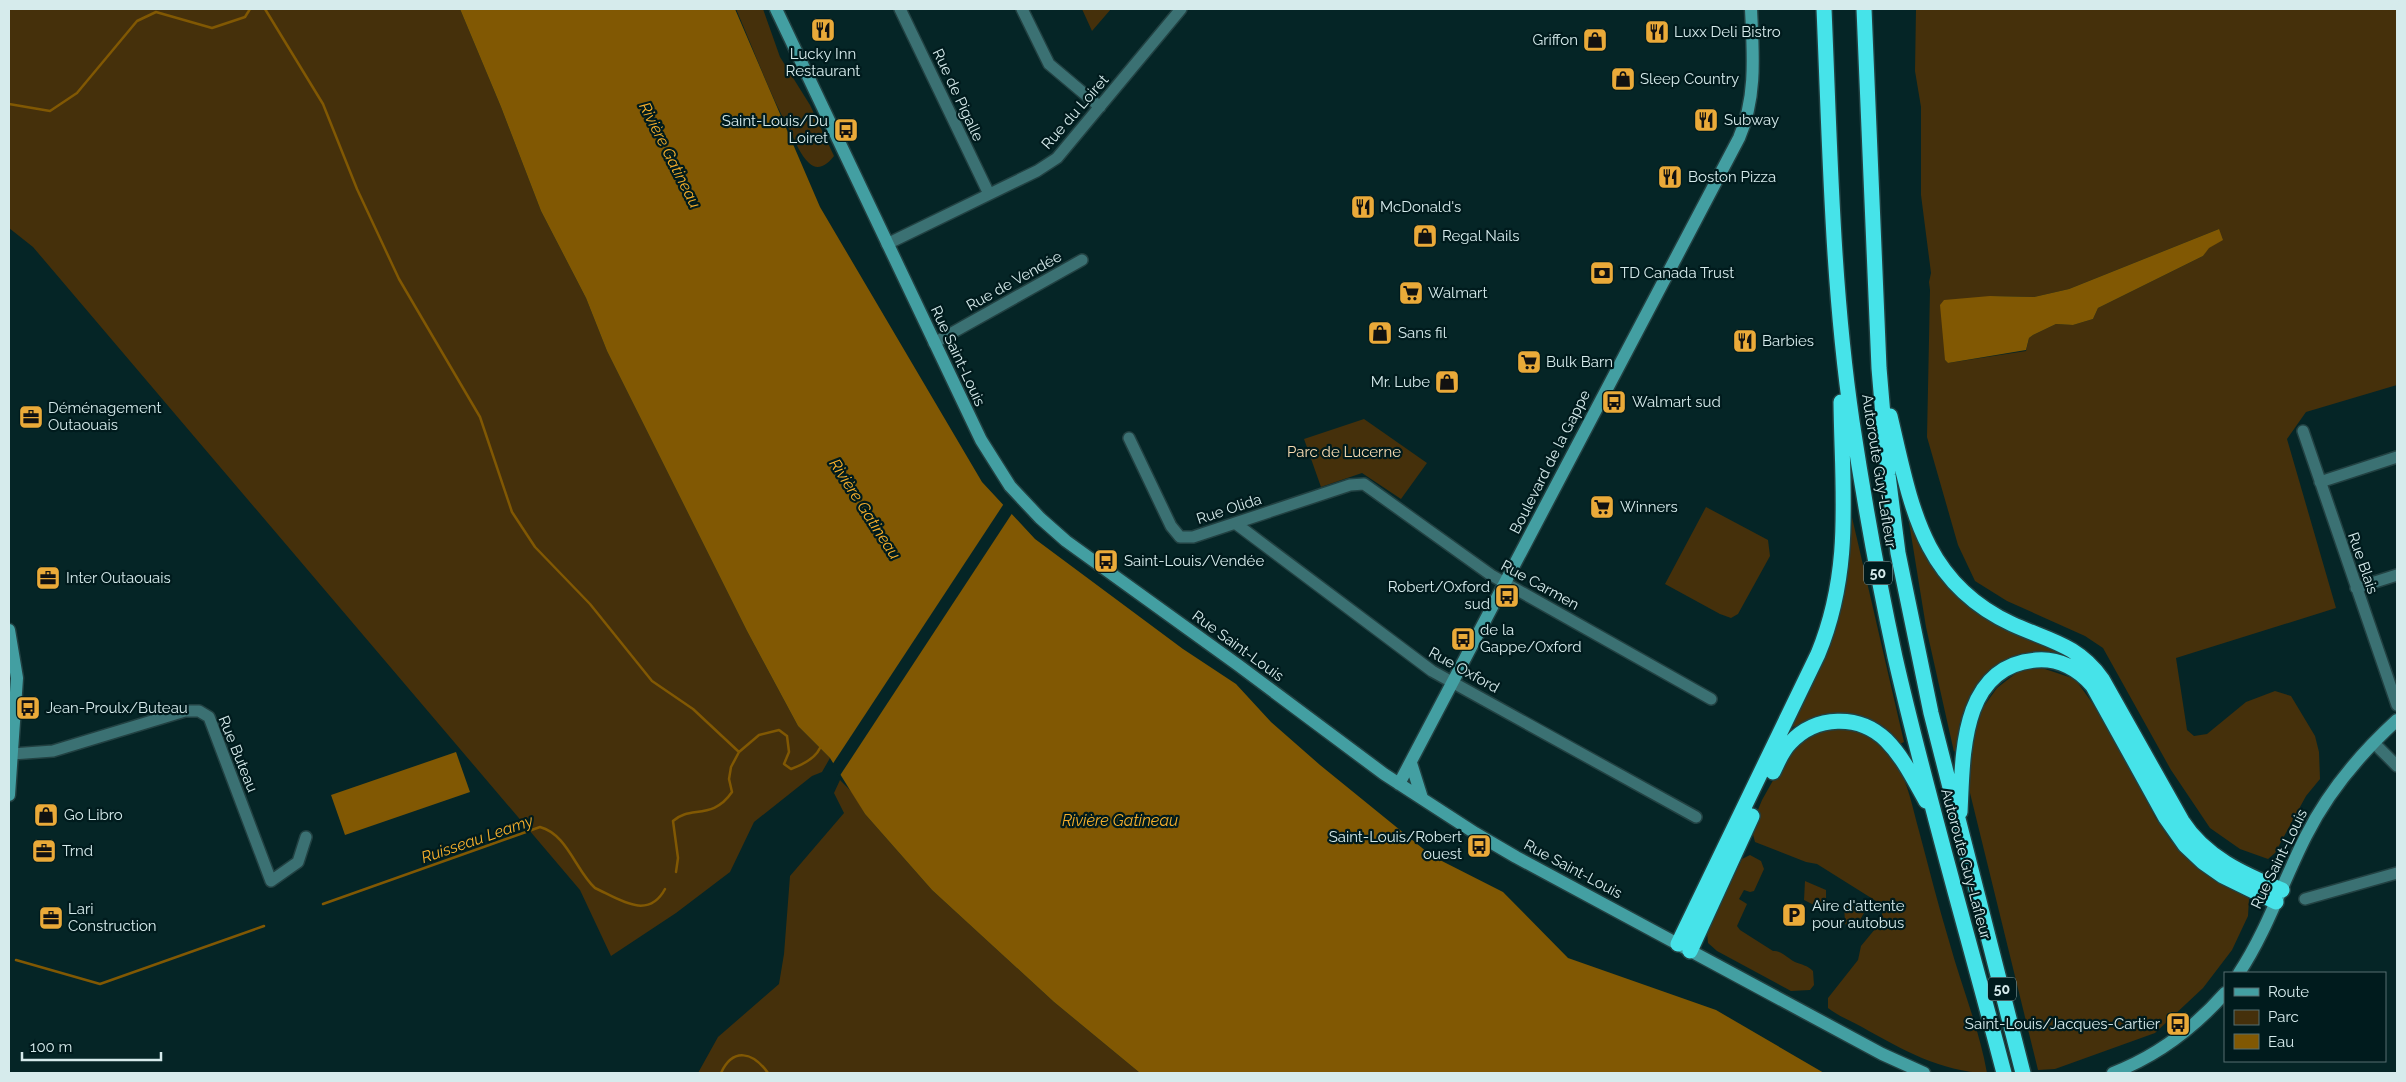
<svg xmlns="http://www.w3.org/2000/svg" width="2406" height="1082" font-family="Raleway,sans-serif">
	<rect width="100%" height="100%" fill="#052526"/>
	<path fill="#45300b" fill-rule="evenodd" d="M9,9H460L501,107L541,211L586,298L607,351L747,631L798,726L830,758L822,772L812,776L754,822L730,872L676,913L611,956L580,890L33,247L9,228Z
		M736,9H763L780,57L810,105L834,156C828,164 818,172 809,163C801,156 796,143 791,133C769,93 754,50 736,9Z
		M1082,9H1111L1092,31Z
		M1916,9H2397V385L2306,412L2287,439L2336,608L2176,658L2187,730L2194,736L2207,734L2246,702L2275,691L2291,696L2315,736L2319,752L2320,779L2306,796L2275,853L2268,859L2240,849L2210,828L2171,770L2103,648L2085,636L2007,601L1975,581L1958,545L1927,437L1930,290L1929,282L1931,273L1921,195V107L1915,71ZM2219,229L2203,256L2098,308L2093,319L2073,325L2056,324L2033,335L2029,338L2026,351L1948,363L1945,360L1990,296L2034,297L2069,289Z
		M1364,419L1427,463L1401,499L1362,473L1321,487L1304,439Z
		M1706,507L1768,540L1770,556L1738,614L1731,618L1720,614L1665,584Z
		M1849,513H1851L1904,742L1900,744C1894,738 1888,729 1881,725C1863,715 1837,711 1818,717C1807,720 1801,727 1790,727L1800,711L1837,623L1847,558Z
		M1908,516L1974,609L2080,657L2092,671C2077,666 2060,658 2044,655C1995,649 1980,681 1961,720C1956,731 1963,742 1954,752L1926,627Z
		M2039,667L2075,679L2114,733L2155,817L2171,841L2198,869L2242,891L2249,899L2248,916L2232,950L2203,988L2155,1033L2055,1069L2038,1070L1970,793V749L1979,713L1997,688L2020,670Z
		M1829,725C1854,729 1876,734 1892,756C1907,777 1912,806 1919,831C1929,868 1938,905 1949,941C1961,985 1979,1028 1987,1073C1941,1072 1901,1049 1862,1027C1851,1021 1838,1016 1828,1008V998L1858,960L1861,946L1880,923L1884,906L1817,864L1806,862L1755,842L1751,827L1762,800L1789,752L1808,732Z
		M840,780L852,792L865,814L932,890L1054,1002L1140,1073H698L718,1037L779,984L784,954L790,876L844,813L834,793Z
		M1750,855L1761,861L1764,869L1754,891L1750,892L1744,890L1739,899L1747,904L1737,926L1740,930L1773,951C1783,951 1787,958 1795,962C1802,965 1807,965 1813,971L1814,985L1810,990L1791,991L1717,951L1708,943L1707,932L1742,859Z
		M1805,881L1826,890V911L1804,900Z
		M1844,902L1863,910L1864,913L1854,930L1845,924Z"/>
	<path fill="#815803" d="M460,9H735L820,207L982,482L1035,539L1183,649L1236,684L1271,722L1320,765L1432,856L1503,892L1568,958L1716,1010L1824,1073H1140L1054,1002L932,890L865,814L830,758L798,726L747,631L607,351L586,298L541,211L501,107Z
		M2219,229L2223,240L2209,248L2203,256L2098,308L2093,319L2073,325L2056,324L2033,335L2029,338L2026,350L1948,363L1945,360L1940,305L1944,300L1990,296L2034,297L2069,289Z
		M456,752L470,792L345,835L331,795Z"/>
	<path fill="#052526" d="M1005,502L1013,512L839,777L832,765Z"/>
	<g fill="none" stroke-linecap="round" stroke-linejoin="round">
		<path stroke="#815803" stroke-width="2.5" d="M265,9L323,104L357,189L399,279L480,417L512,512L535,547L590,604L652,681L693,709L739,752
			M9,104L50,111L77,93L137,21L156,12L212,28L245,17L250,9
			M676,872L678,858L673,821C690,805 712,821 732,792L729,779L731,767L739,752L759,735L779,730L787,736L789,752L784,764L791,769C802,765 815,759 820,748
			M323,904L540,827C567,834 576,871 595,888C619,899 648,921 665,889
			M16,960L100,984L264,926
			M721,1073C733,1047 753,1052 768,1073"/>
		<defs>
			<path id="street" d="M900,9L989,194
				M1022,9L1049,64L1100,107
				M887,244L1037,171L1057,158L1181,9
				M934,343L1082,260
				M2303,431L2397,705
				M1129,438L1171,526L1180,537H1193L1350,485L1364,484L1491,575L1711,699
				M2320,482L2397,457
				M1235,523L1432,671L1696,817
				M2356,588L2397,575
				M2374,743L2397,766
				M12,754L53,751L185,711H199L209,717L271,881L298,862L306,837
				M2305,899L2397,873"/>
			<path id="secondary" d="M776,9L981,440L1010,486L1040,518L1066,541L1238,665L1384,774L1475,833L1516,857L1882,1054L1924,1073
				M9,630L17,678L9,795
				M1411,763L1422,798
				M1399,784L1739,138C1757,97 1753,53 1751,9
				M2239,973C2267,931 2283,881 2306,836C2328,792 2361,753 2397,720
				M2113,1073C2157,1056 2194,1028 2225,993"/>
			<path id="highway" d="M1824,9C1830,147 1832,285 1852,421C1864,500 1878,579 1895,657C1927,797 1968,935 2004,1073
				M1864,9L1879,368L1888,475L1898,553L1931,713L2023,1073
				M1890,416C1911,504 1921,582 2012,624C2049,641 2077,644 2102,679L2182,821C2205,857 2243,874 2282,890
				M1773,772C1778,762 1782,751 1790,743C1816,715 1859,714 1886,740C1903,757 1914,780 1926,801
				M1960,812C1963,756 1960,666 2036,660C2059,658 2079,669 2093,686L2166,818L2185,845L2203,862L2223,876L2276,902
				M1678,944L1818,654C1853,569 1842,491 1841,402
				M1690,951L1752,816"/>
		</defs>
		<use href="#street" stroke="#224142" stroke-width="14"/>
		<use href="#secondary" stroke="#224142" stroke-width="15"/>
		<use href="#highway" stroke="#224142" stroke-width="18"/>
		<use href="#street" stroke="#3b7173" stroke-width="11"/>
		<use href="#secondary" stroke="#439fa2" stroke-width="12"/>
		<use href="#highway" stroke="#46e3e9" stroke-width="15"/>
	</g>
	<defs>
		<symbol id="restaurant-square" viewBox="-11 -11 22 22"><rect x="-9" y="-9" width="18" height="18" rx="4" fill="#eaaa39" stroke="#001b1d"/><path d="M-5-6h1v4h1v-4h1v4h1v-4h1v5L-1.5 .5V6h-2V.5L-5-1ZM5-6V6H3V1.5H1.5Q1.5-4 5-6Z" fill="#111"/></symbol>
		<symbol id="shop-square" viewBox="-11 -11 22 22"><rect x="-9" y="-9" width="18" height="18" rx="4" fill="#eaaa39" stroke="#001b1d"/><path d="M-5-2.5h2.3a2.7 3.5 0 0 1 5.4 0H5L5.5 6h-11ZM-1.5-2.5h3a1.5 2.3 0 0 0-3 0Z" fill="#111"/></symbol>
		<symbol id="bus-square" viewBox="-11 -11 22 22"><rect x="-9" y="-9" width="18" height="18" rx="4" fill="#eaaa39" stroke="#001b1d"/><path d="M-5-6H5V4H4V6H2V4H-2V6H-4V4H-5ZM-3.5-4V0h7V-4ZM-3.5 1.2v1.5H-2V1.2ZM2 1.2v1.5H3.5V1.2Z" fill="#111"/></symbol>
		<symbol id="bank-square" viewBox="-11 -11 22 22"><rect x="-9" y="-9" width="18" height="18" rx="4" fill="#eaaa39" stroke="#001b1d"/><path d="M-6-4H6V4H-6ZM0-2.3a2.3 2.3 0 1 0 0 4.6a2.3 2.3 0 1 0 0-4.6Z" fill="#111"/></symbol>
		<symbol id="supermarket-square" viewBox="-11 -11 22 22"><rect x="-9" y="-9" width="18" height="18" rx="4" fill="#eaaa39" stroke="#001b1d"/><path d="M-6-5.5h2.5l.6 2H6L4.5 2H-2.5L-4.4-4H-6ZM-1.5 3.2a1.3 1.3 0 1 0 .1 0ZM3 3.2a1.3 1.3 0 1 0 .1 0Z" fill="#111"/></symbol>
		<symbol id="office-square" viewBox="-11 -11 22 22"><rect x="-9" y="-9" width="18" height="18" rx="4" fill="#eaaa39" stroke="#001b1d"/><path d="M-6-3h4V-5.5h4V-3h4V5H-6ZM-1-4.5V-3h2v-1.5ZM-6 0V1H6V0Z" fill="#111"/></symbol>
		<symbol id="parking-square" viewBox="-11 -11 22 22"><rect x="-9" y="-9" width="18" height="18" rx="4" fill="#eaaa39" stroke="#001b1d"/><path d="M-3.5-5.5H1a3.5 3.5 0 0 1 0 7H-1V5.5H-3.5ZM-1-3.4V-.6H.8a1.4 1.4 0 0 0 0-2.8Z" fill="#111"/></symbol>
	</defs>
	<g fill-rule="evenodd">
		<use href="#restaurant-square" x="809" y="16" width="28" height="28"/>
		<use href="#restaurant-square" x="1643" y="18" width="28" height="28"/>
		<use href="#shop-square" x="1581" y="26" width="28" height="28"/>
		<use href="#shop-square" x="1609" y="65" width="28" height="28"/>
		<use href="#restaurant-square" x="1692" y="106" width="28" height="28"/>
		<use href="#bus-square" x="832" y="116" width="28" height="28"/>
		<use href="#restaurant-square" x="1656" y="163" width="28" height="28"/>
		<use href="#restaurant-square" x="1349" y="193" width="28" height="28"/>
		<use href="#shop-square" x="1411" y="222" width="28" height="28"/>
		<use href="#bank-square" x="1588" y="259" width="28" height="28"/>
		<use href="#supermarket-square" x="1397" y="279" width="28" height="28"/>
		<use href="#shop-square" x="1366" y="319" width="28" height="28"/>
		<use href="#restaurant-square" x="1731" y="327" width="28" height="28"/>
		<use href="#supermarket-square" x="1515" y="348" width="28" height="28"/>
		<use href="#shop-square" x="1433" y="368" width="28" height="28"/>
		<use href="#bus-square" x="1600" y="388" width="28" height="28"/>
		<use href="#office-square" x="17" y="403" width="28" height="28"/>
		<use href="#supermarket-square" x="1588" y="493" width="28" height="28"/>
		<use href="#bus-square" x="1092" y="547" width="28" height="28"/>
		<use href="#office-square" x="34" y="564" width="28" height="28"/>
		<use href="#bus-square" x="1493" y="582" width="28" height="28"/>
		<use href="#bus-square" x="1449" y="625" width="28" height="28"/>
		<use href="#bus-square" x="14" y="694" width="28" height="28"/>
		<use href="#shop-square" x="32" y="801" width="28" height="28"/>
		<use href="#bus-square" x="1465" y="832" width="28" height="28"/>
		<use href="#office-square" x="30" y="837" width="28" height="28"/>
		<use href="#parking-square" x="1780" y="901" width="28" height="28"/>
		<use href="#office-square" x="37" y="904" width="28" height="28"/>
		<use href="#bus-square" x="2164" y="1010" width="28" height="28"/>
	</g>
	<g text-anchor="middle" dominant-baseline="central" stroke-width="4.5" stroke-linejoin="round" paint-order="stroke">
		<g fill="#001b1d" stroke="#96adae" stroke-width="1">
			<rect x="1864" y="561.5" width="28" height="23" rx="4"/>
			<rect x="1988" y="977.5" width="28" height="23" rx="4"/>
		</g>
		<g font-size="14" font-weight="bold" fill="#d6ebec">
			<text x="1878" y="573">50</text>
			<text x="2002" y="989">50</text>
		</g>
		<g font-size="15" fill="#d6ebec" stroke="#001b1d" text-anchor="start">
			<text x="1674" y="32">Luxx Deli Bistro</text>
			<text x="1578" y="40" text-anchor="end">Griffon</text>
			<text x="823" y="54" text-anchor="middle">Lucky Inn<tspan x="823" dy="17">Restaurant</tspan></text>
			<text x="1640" y="79">Sleep Country</text>
			<text x="1724" y="120">Subway</text>
			<text x="828" y="121" text-anchor="end">Saint-Louis/Du<tspan x="828" dy="17">Loiret</tspan></text>
			<text x="1688" y="177">Boston Pizza</text>
			<text x="1380" y="207">McDonald's</text>
			<text x="1442" y="236">Regal Nails</text>
			<text x="1620" y="273">TD Canada Trust</text>
			<text x="1428" y="293">Walmart</text>
			<text x="1398" y="333">Sans fil</text>
			<text x="1762" y="341">Barbies</text>
			<text x="1546" y="362">Bulk Barn</text>
			<text x="1430" y="382" text-anchor="end">Mr. Lube</text>
			<text x="1632" y="402">Walmart sud</text>
			<text x="48" y="408">Déménagement<tspan x="48" dy="17">Outaouais</tspan></text>
			<text x="1620" y="507">Winners</text>
			<text x="1124" y="561">Saint-Louis/Vendée</text>
			<text x="66" y="578">Inter Outaouais</text>
			<text x="1490" y="587" text-anchor="end">Robert/Oxford<tspan x="1490" dy="17">sud</tspan></text>
			<text x="1480" y="630">de la<tspan x="1480" dy="17">Gappe/Oxford</tspan></text>
			<text x="46" y="708">Jean-Proulx/Buteau</text>
			<text x="64" y="815">Go Libro</text>
			<text x="1462" y="837" text-anchor="end">Saint-Louis/Robert<tspan x="1462" dy="17">ouest</tspan></text>
			<text x="62" y="851">Trnd</text>
			<text x="1812" y="906">Aire d'attente<tspan x="1812" dy="17">pour autobus</tspan></text>
			<text x="68" y="909">Lari<tspan x="68" dy="17">Construction</tspan></text>
			<text x="2160" y="1024" text-anchor="end">Saint-Louis/Jacques-Cartier</text>
		</g>
		<g font-size="15" fill="#d6ebec" stroke="#001b1d">
			<text transform="translate(958 95) rotate(65)">Rue de Pigalle</text>
			<text transform="translate(1075 112) rotate(-49)">Rue du Loiret</text>
			<text transform="translate(1014 281) rotate(-29)">Rue de Vendée</text>
			<text transform="translate(958 356) rotate(65)">Rue Saint-Louis</text>
			<text transform="translate(1550 462) rotate(-63)">Boulevard de la Gappe</text>
			<text transform="translate(1879 471) rotate(81)">Autoroute Guy-Lafleur</text>
			<text transform="translate(1229 509) rotate(-18)">Rue Olida</text>
			<text transform="translate(2363 563) rotate(71)">Rue Blais</text>
			<text transform="translate(1540 585) rotate(29)">Rue Carmen</text>
			<text transform="translate(1238 646) rotate(36)">Rue Saint-Louis</text>
			<text transform="translate(1464 670) rotate(29)">Rue Oxford</text>
			<text transform="translate(238 754) rotate(68)">Rue Buteau</text>
			<text transform="translate(2279 859) rotate(-64)">Rue Saint-Louis</text>
			<text transform="translate(1966 864) rotate(75)">Autoroute Guy-Lafleur</text>
			<text transform="translate(1573 869) rotate(28)">Rue Saint-Louis</text>
		</g>
		<g font-size="15" fill="#f9ddb3" stroke="#001b1d">
			<text x="1344" y="452">Parc de Lucerne</text>
		</g>
		<g font-size="16" font-style="italic" fill="#f7b02c" stroke="#001b1d">
			<text transform="translate(670 155) rotate(63)">Rivière Gatineau</text>
			<text transform="translate(865 509) rotate(57)">Rivière Gatineau</text>
			<text x="1120" y="820">Rivière Gatineau</text>
			<text transform="translate(477 839) rotate(-19)">Ruisseau Leamy</text>
		</g>
	</g>
	<rect width="2406" height="1082" fill="none" stroke="#d6ebec" stroke-width="20"/>
	<rect x="2224" y="972" width="162" height="90" fill="#001b1d" stroke="#566e70"/>
	<rect x="2234" y="988" width="25" height="8" fill="#439fa2" stroke="#566e70"/>
	<text x="2268" y="997" font-size="15" fill="#d6ebec">Route</text>
	<rect x="2234" y="1010" width="25" height="15" fill="#45300b" stroke="#566e70"/>
	<text x="2268" y="1022" font-size="15" fill="#d6ebec">Parc</text>
	<rect x="2234" y="1034" width="25" height="15" fill="#815803" stroke="#566e70"/>
	<text x="2268" y="1047" font-size="15" fill="#d6ebec">Eau</text>
	<path d="M22 1052v8h139v-8" fill="none" stroke="#d6ebec" stroke-width="2.5"/>
	<text x="30" y="1052" font-size="15" fill="#d6ebec" stroke="#001b1d" stroke-width="4" paint-order="stroke">100 m</text>
</svg>
